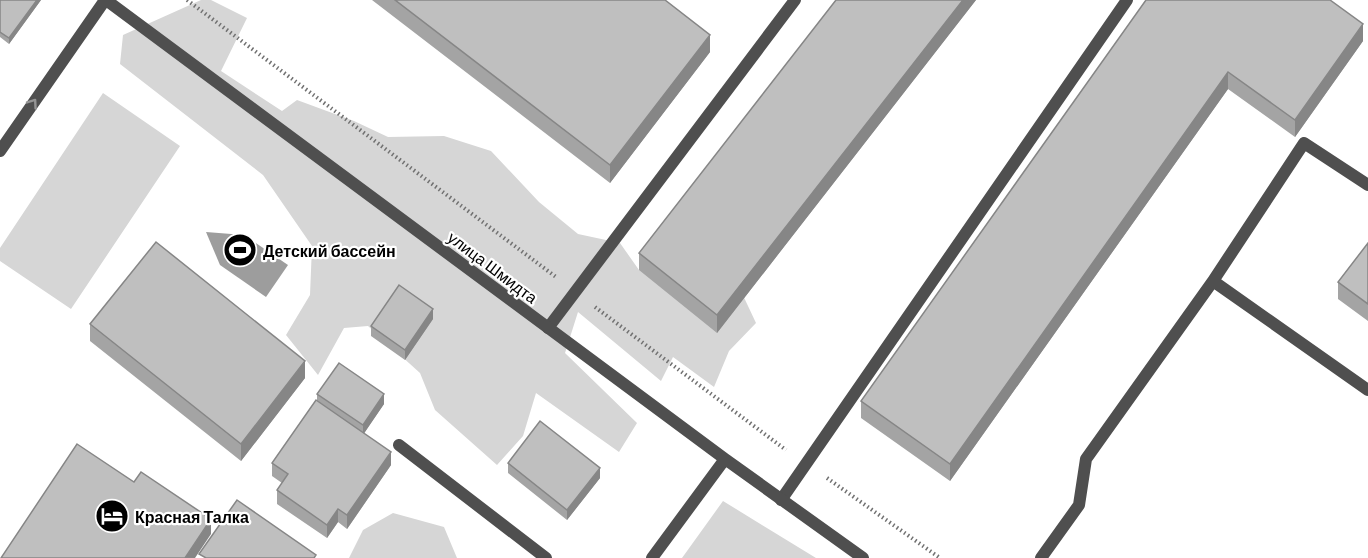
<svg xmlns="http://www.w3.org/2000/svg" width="1368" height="558" font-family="Barlow,sans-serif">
	<rect width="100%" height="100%" fill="#fff"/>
	<path fill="#d6d6d6" d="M201,0H211L247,18L221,71L282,111L297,100L354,121L388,137L444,136L491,151L539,202L578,234L620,243L639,270L740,289L756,323L729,351L714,387L673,357L661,381L578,312L565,353L637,423L619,452L536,393L523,436L497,465L435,410L420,373L368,326L344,328L318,375L286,335L310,295L312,246L263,175L120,64L123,35Z
		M103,93L180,146L71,309L0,261V248Z
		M723,501L816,558H682Z
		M393,513L444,527L457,558H349L363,530Z"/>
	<path fill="#9d9d9d" d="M206,232L244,235L288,265L266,297L220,265Z"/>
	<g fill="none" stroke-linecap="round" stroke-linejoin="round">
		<path stroke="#717171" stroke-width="4" stroke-dasharray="1.5 3" stroke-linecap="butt" d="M187,0L556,277
			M595,307L786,450
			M827,478L940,558"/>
		<path stroke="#4f4f4f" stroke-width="12" d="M1213,281L1368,390
			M548,328L795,0
			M399,445L546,558
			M781,500L1127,0
			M1041,558L1079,505L1086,459L1213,281L1304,143L1368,185"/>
		<path stroke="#4f4f4f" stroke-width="12" d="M106,0L725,459L863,558
			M0,151L105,0
			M652,558L725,459"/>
	</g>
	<path fill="#a4a4a4" d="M0,0H41L9,44L0,37Z
		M372,0H665L710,52L610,183Z
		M836,0H976L717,333L639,270V253Z
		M1146,0L1363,41L1295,137L1228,89L950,481L861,418V401Z
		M1368,243V321L1338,299V282Z
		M433,319L405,360L371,336V326Z
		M90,324L305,378L241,461L90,341Z
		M317,394L384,404L364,433L391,465L347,529L338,522L327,538L277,504V490L282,483L272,476V463L317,401Z
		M508,463L600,478L567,520L508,473Z"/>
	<path fill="#868686" d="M37,0H41L9,44V38Z
		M963,0H976L717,333V315Z
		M1363,24V41L1295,137V120Z
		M710,35V52L610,183V165Z
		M1228,72V89L950,481V464Z
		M433,309V319L405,360V350Z
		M305,361V378L241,461V444Z
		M384,394V404L363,435V425Z
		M391,452V465L347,529V515Z
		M600,468V478L567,520V510Z
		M338,509V522L327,538V525Z
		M211,519V534L195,558H185Z"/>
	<path fill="#bfbfbf" stroke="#868686" stroke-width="1.5" d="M0,0H37L9,38L0,32Z
		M395,0H665L710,35L610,165Z
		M836,0H963L717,315L639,253Z
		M1146,0H1330L1363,24L1295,120L1228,72L950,464L861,401Z
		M156,242L305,361L241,444L90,324Z
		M1368,243V304L1338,282Z
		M399,285L433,309L405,350L371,326Z
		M339,363L384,394L363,425L317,394Z
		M316,400L391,452L347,515L338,509L327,525L277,490L288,474L272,463Z
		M540,421L600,468L567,510L508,463Z
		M77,444L134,482L141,472L211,519L185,558H1Z
		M237,500L316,555L314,558H206L199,554Z"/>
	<defs><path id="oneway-chevron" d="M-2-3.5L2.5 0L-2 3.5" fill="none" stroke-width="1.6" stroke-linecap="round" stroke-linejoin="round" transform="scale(1.5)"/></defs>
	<use stroke="#959595" href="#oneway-chevron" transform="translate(33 103) rotate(-55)"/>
	<defs>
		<symbol id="stadium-disc" viewBox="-11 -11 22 22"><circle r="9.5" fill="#000" stroke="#fff"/><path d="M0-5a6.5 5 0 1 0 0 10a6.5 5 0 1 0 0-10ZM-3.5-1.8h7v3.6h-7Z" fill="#fff"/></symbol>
		<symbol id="hotel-disc" viewBox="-11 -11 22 22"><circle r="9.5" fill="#000" stroke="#fff"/><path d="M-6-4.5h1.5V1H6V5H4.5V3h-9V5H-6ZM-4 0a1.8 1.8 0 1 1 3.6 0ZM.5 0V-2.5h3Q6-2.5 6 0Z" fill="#fff"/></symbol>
	</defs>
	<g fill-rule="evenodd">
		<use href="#stadium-disc" x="221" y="231" width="38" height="38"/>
		<use href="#hotel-disc" x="93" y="497" width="38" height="38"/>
	</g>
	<g text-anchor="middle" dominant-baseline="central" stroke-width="4.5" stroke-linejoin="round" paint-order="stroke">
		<g font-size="16" font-weight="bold" fill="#000" stroke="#fff" text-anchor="start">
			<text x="263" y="250">Детский бассейн</text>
			<text x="135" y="516">Красная Талка</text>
		</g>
		<g font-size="16" fill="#000" stroke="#fff">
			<text transform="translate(493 267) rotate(37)">улица Шмидта</text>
		</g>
	</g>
</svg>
